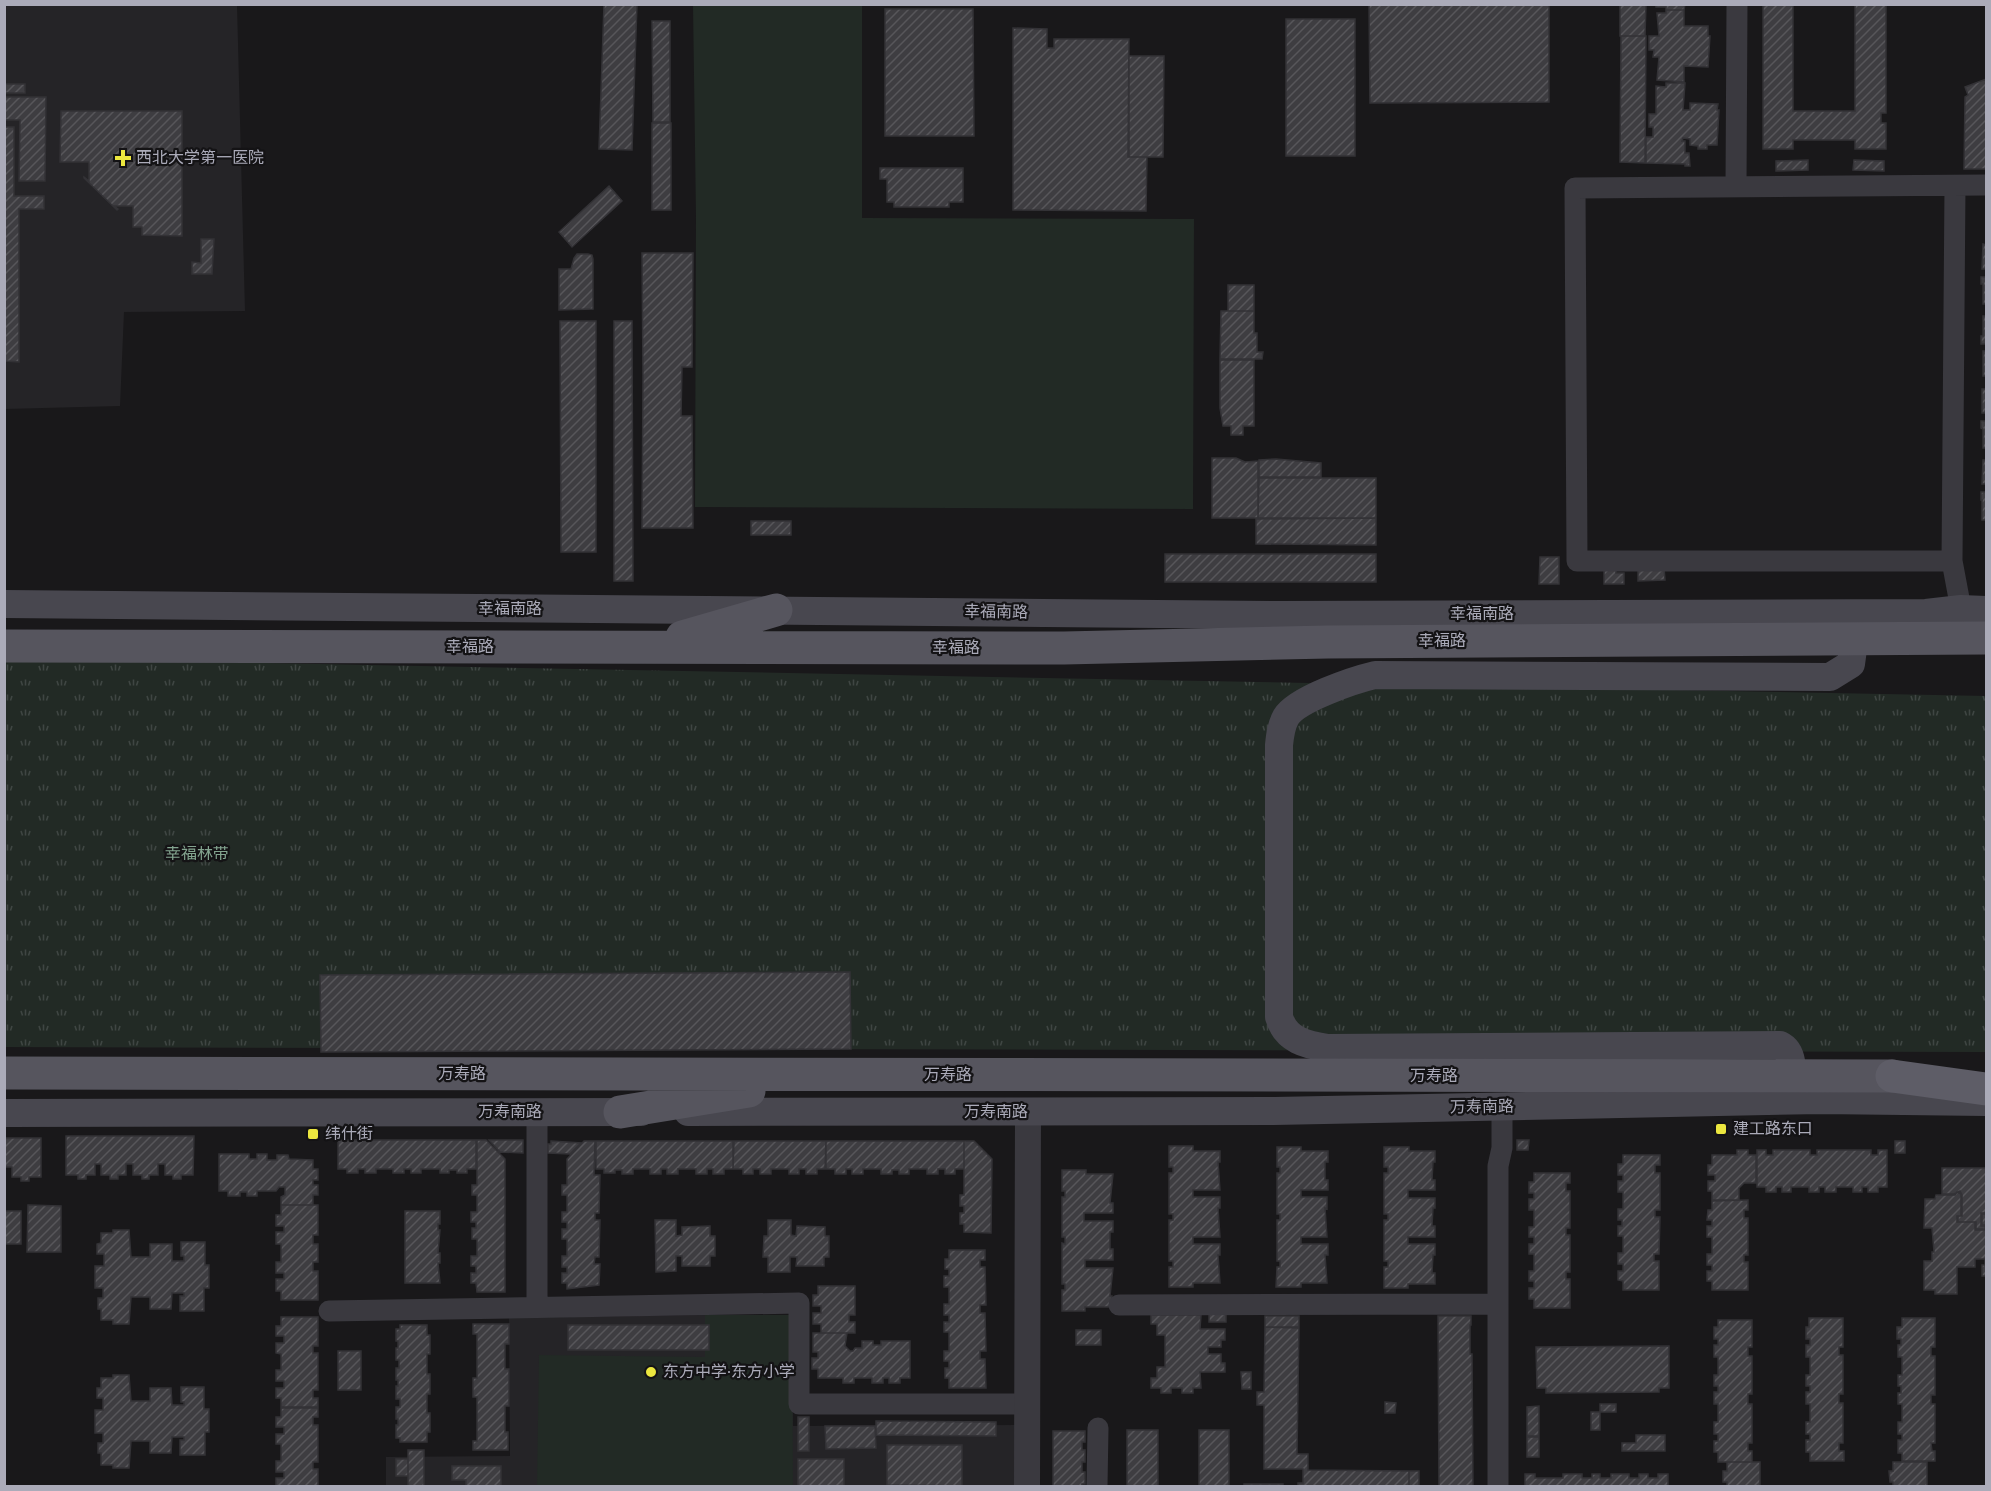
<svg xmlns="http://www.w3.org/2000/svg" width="1991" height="1491" font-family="'Source Sans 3','Noto Sans SC',sans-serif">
	<defs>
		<pattern id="grass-tufts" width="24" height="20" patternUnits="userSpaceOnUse" patternTransform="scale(1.5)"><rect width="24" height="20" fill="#222a25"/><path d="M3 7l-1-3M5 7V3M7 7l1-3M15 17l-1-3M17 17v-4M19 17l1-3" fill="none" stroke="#3f4643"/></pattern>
		<pattern id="building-hatch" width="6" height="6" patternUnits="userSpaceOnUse" patternTransform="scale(1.5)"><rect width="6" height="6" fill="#3e3d41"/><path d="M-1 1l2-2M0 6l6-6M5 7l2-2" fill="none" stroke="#57565a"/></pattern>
	</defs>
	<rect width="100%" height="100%" fill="#19181a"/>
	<path fill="#252427" d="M4,5H237L245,311L124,312L120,406L5,409Z
		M705,1315H792L793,1426L1020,1425V1486H386V1457L510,1456L509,1318Z"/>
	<path fill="url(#grass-tufts)" d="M4,658L1986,696V1052L5,1047Z"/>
	<path fill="#222a25" d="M693,5H862V218L1194,219L1193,509L695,507L696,217Z
		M705,1315H792L793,1486H537L539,1355L705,1357Z"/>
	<path fill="url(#building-hatch)" stroke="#333236" stroke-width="1.5" d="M604,4H637L632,150L599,149Z
		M1369,4H1549V102L1370,103Z
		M1620,4H1646L1645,36H1620Z
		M1656,4H1685L1684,10H1666V7H1656Z
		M1763,4H1793V111H1855V4H1886V113H1881V123H1886V149H1855V140H1793V149H1763Z
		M885,9H973L974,136H885Z
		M1666,10H1684V26H1708V36H1710L1708,67L1684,66V82L1657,80L1659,57H1653L1654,50H1649V36H1659L1657,13H1666Z
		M1286,19H1355V156H1286Z
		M652,21H670V122H653Z
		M1013,28L1047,29V48H1054V39H1129L1128,157H1147L1146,211L1013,210Z
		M1621,36H1646L1645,163L1620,162Z
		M1129,56H1164L1163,157H1129Z
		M1986,79V169H1964L1965,97L1968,95L1965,87Z
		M1666,83H1685L1683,110H1690V103L1718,104L1717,110H1719L1717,145H1707V149H1698V146L1690,145V139L1683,138L1682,141H1685V153H1689L1690,166H1685V164L1646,163V137H1653V127H1649V114H1656V86L1666,87Z
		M4,84H25V93H4Z
		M4,97H46L45,181H19L20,120H4Z
		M61,111H182V236L142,235V227H133V206H114L118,209L117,210L84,178V177L89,181V162H60Z
		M652,123H671V210H652Z
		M4,127H14V196H44V209H19V362L4,361Z
		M1808,160V170L1776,171V161Z
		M1854,160L1884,161V171L1853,170Z
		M880,168H963V202H949V207H894V202H887V179H880Z
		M609,186L622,201L572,247L559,232Z
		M201,239H214L212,274H192V262L201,263Z
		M1983,244L1986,245V269H1982Z
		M642,253H693L692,367H682L681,416H692L693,528H642L643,377Z
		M577,254H588L592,255L593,259V309L559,310V269H571L574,258Z
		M1981,277H1986V304H1983V284H1981Z
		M1228,285H1254V311H1228Z
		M1221,311H1254V333H1257V352H1263L1262,359H1220Z
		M1983,316H1986V344H1981V336H1983Z
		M560,321H596V552H561Z
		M614,321H632L633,581H614Z
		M1983,351H1986V376H1983Z
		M1220,360H1254V426H1243V435H1231V426H1223L1220,408Z
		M1982,389H1986V413H1982Z
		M1981,421H1986V448H1983V429L1981,428Z
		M1212,458H1236L1245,462L1258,461V518H1212Z
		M1276,459L1321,463V477H1259V460Z
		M1983,460H1986V484H1982Z
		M1259,478H1376V518H1258Z
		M1981,492H1986V520H1982V500H1981Z
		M1376,518V545L1256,544V519Z
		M751,521H791V535H751Z
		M1165,554H1376V582H1165Z
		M1540,557H1559V584H1539Z
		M1604,557H1616V573H1624V584H1604Z
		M1664,568L1665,580L1638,581V569Z
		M850,972L851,1049L321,1052L320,975Z
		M66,1136H194L193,1175H181V1179H173V1175H165V1164H158V1175H149V1179H142V1175H133V1164H126V1175H118V1179H110V1175H101V1164H95V1175H86V1179H78V1175H66Z
		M4,1138H41V1177H29V1181H21V1177H12V1167H5L4,1177Z
		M338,1140H476V1169H467V1173H457V1170H449V1173H440V1169H421V1173H411V1169H404V1173H393V1169H376V1173H365V1169H358V1173H347V1169H338Z
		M477,1140H486L505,1159V1292H477L476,1283H471V1273H476V1266H471V1256H477V1239H472V1228H476V1222H471V1212H477V1195H472V1185H477Z
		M489,1140H523V1153L500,1152Z
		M1517,1140H1529L1528,1150H1517Z
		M551,1141L581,1143L570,1154L548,1153V1144H551Z
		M584,1141H595L594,1175H600L599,1213H595V1220H600L599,1257H595L594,1264H600L599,1285L567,1289V1283H562V1273H567V1267H562V1256H567V1239H562V1229H567V1222H562V1212H567V1195H562V1185H567V1159Z
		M596,1141H733V1169H724V1174H713V1169H707V1174H696V1169H678V1174H667V1169H661V1174H650V1169H633V1174H622V1170H615V1173H604V1169H596Z
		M734,1141H826L825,1169H817V1174H806V1169H799V1174H789V1169H771V1174H760V1169H753V1174H743V1169H733Z
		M826,1141H964V1169H955V1174H945V1169H938V1174H927V1169H909V1174H899V1170H892V1174H881V1169H863V1174H852V1169H846V1174H835V1169H826Z
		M964,1141H974L992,1159L991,1233L964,1232V1224H960V1213H964V1206H960V1195H964Z
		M1895,1141H1905V1153H1895Z
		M1169,1146H1193V1151H1220V1162H1218L1220,1190H1193V1197H1220V1208H1218L1220,1237H1193V1244H1220V1255H1218L1220,1283H1193V1287H1169V1267H1173V1261H1169V1220H1173V1214H1169V1173H1173V1167H1169Z
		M1277,1147H1301V1151H1328V1162H1325V1180H1328V1190H1301V1197H1327V1209L1325,1208L1327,1237H1301V1244H1328V1255H1325L1327,1283H1301V1287H1276L1277,1267H1280V1261H1277V1220H1280V1214H1277V1173H1280V1167H1277Z
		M1384,1147H1409V1151H1435V1162H1433L1432,1180H1435V1190H1408V1198H1435V1208H1433L1432,1226H1435V1237H1408V1244H1435V1255H1433L1432,1273H1435V1284H1408V1288H1384V1267H1388V1261H1384V1220H1388V1214H1384V1173H1388V1167H1384Z
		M1737,1150H1748V1155H1756V1183H1744L1739,1188V1200H1712V1191H1708V1181H1715V1175H1708V1165H1712V1155H1737Z
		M1757,1150H1766V1155H1773V1150H1810V1155H1817V1150H1871V1155H1878V1150H1887V1187H1878V1192H1868V1187H1862V1192H1853V1187H1836V1192H1825V1187H1819V1192H1809V1187H1791V1192H1782V1187H1776V1192H1766V1187H1757Z
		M219,1154H249V1159H257V1154H267V1160H277V1155H288L289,1159L313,1160V1169H318V1180H313V1185H318V1195H313V1205H281V1197L285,1195V1187H279L276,1191H257V1196H247V1192H240V1196H228V1191H219Z
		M1623,1155H1660V1165H1655V1173H1660V1210H1655V1217H1660L1659,1254H1654V1261H1659V1290H1623V1281L1618,1280V1271H1623V1264H1618V1253H1623V1236H1618V1226H1622V1220H1618V1209H1623V1192H1618V1181H1623V1175H1618V1164H1623Z
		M1942,1168H1986V1213H1981V1226H1985V1229H1976V1222H1958V1216H1962V1195L1960,1191L1954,1194H1942Z
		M1062,1170H1086V1174H1113L1110,1203H1113V1213H1084V1221H1113V1232H1110V1249H1113V1260H1085V1268H1113L1110,1296H1112V1307H1085V1311H1062V1290H1065V1284H1062V1243L1065,1244V1237H1062V1197H1065V1191H1062Z
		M1534,1173H1570V1183H1566V1191H1570V1228H1566V1235H1570V1272H1566V1279H1570V1308H1534V1299H1529V1288H1534V1281H1529V1271H1534V1254H1529V1244H1534V1237H1529V1227H1534V1210H1529V1199H1534V1193H1529V1182H1534Z
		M1957,1192L1961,1194V1216H1957V1222H1975V1230H1986V1225H1982V1214H1986V1276H1982V1265H1985V1259H1975V1267H1957V1294H1935V1290H1924V1261H1932V1252H1934L1932,1228H1924L1925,1199H1935L1936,1195H1955Z
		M1748,1200V1210H1744V1218H1748V1255H1744V1262H1748V1290H1712V1281H1707V1271H1712V1265H1707V1254H1712V1237H1707V1226H1712V1220H1707L1708,1210H1712V1201Z
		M28,1205L61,1206V1252H27Z
		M281,1205H318V1235H313V1244H318V1262H313V1271H318V1300H281V1291H276V1279H284V1273H276V1262H281V1244H276V1232H284V1226H276V1215H281Z
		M4,1211H21V1244H4Z
		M405,1211H440V1224H438V1230H440L438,1253H440V1263H438L440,1283H405Z
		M655,1220H676V1236L682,1235V1227L710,1226V1236H715V1256H710V1266H682V1256H676V1271L656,1272Z
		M768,1220H791V1235L796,1236L797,1226L825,1227V1236H829V1257H824V1266H796L797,1257H790V1272H768V1257H763L764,1236H768Z
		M113,1230H129L131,1257H150V1244H172V1261H184V1256H181V1242H205V1265H209V1288H204V1311H180V1296H184V1293H172L171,1309H150V1297H131L129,1324H113V1320H101V1309H98V1298H103V1288H95V1266H104V1254H97V1244L101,1243V1233H113Z
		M949,1250H985V1260H980V1267H985L986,1305H980V1313H985L986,1351H980V1359H985L986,1388H949V1378H945V1368H949V1361H944V1351H949V1332H944V1322H949V1315H944V1304H949V1287H944V1276H949V1269H945V1259H949Z
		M818,1286H855V1315H849V1322H855V1333H821V1324H813V1313H821V1306H813V1295H818Z
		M1209,1314H1226V1322H1209Z
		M1151,1315H1201L1200,1329H1225V1340H1221V1347H1208V1354H1221V1363H1225V1372H1200L1201,1388H1193V1393H1182V1388H1171V1393H1161V1388H1151V1378H1157V1367H1165V1335H1157V1324H1151Z
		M1265,1316H1299V1327H1265Z
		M1438,1316H1471V1325H1470V1354H1472L1473,1486H1439Z
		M281,1317H318V1346H313V1353H318V1390H313V1398H318V1407H281V1398H276V1388H284V1381H276V1370H281V1354L276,1353V1343H284V1336H276V1326H281Z
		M1809,1318H1843V1347H1839V1355H1843V1394H1839V1403H1843V1443H1839V1451H1844V1461H1810V1452H1806V1440H1810V1434H1806V1422H1810V1404H1806V1392H1810V1386H1806V1375H1810V1357H1806V1345H1810V1339H1806V1327H1809Z
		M1902,1318H1935V1347H1931V1356H1935V1395H1931V1404H1935V1443H1931L1932,1451H1935V1461H1902V1453H1898V1440H1902V1434H1898V1422H1902V1404H1898V1393H1901V1386H1898V1375H1902V1357H1898V1345H1901V1339H1897V1327H1902Z
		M1718,1320H1752V1347H1748V1356H1752V1394H1748V1404H1752V1443H1748V1451H1752V1462H1718V1452H1714V1441H1718V1434H1714V1422H1718V1404H1714V1392H1718V1386H1714V1375H1718V1357H1714V1345H1718V1339H1714V1327H1718Z
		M473,1324H509V1344H505V1369H509V1406H505V1432H508V1450H473V1441H477V1397H473V1378H477V1334H473Z
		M400,1325H427V1335H430V1354H427V1374H430V1394H427V1413H430V1432H427V1442H400V1438H396V1425H398V1419H396V1407H400V1399H396V1386H398V1380H396V1368H399V1360H396V1348H398V1341H396V1329H400Z
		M568,1325H709V1350H568Z
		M1265,1327L1299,1328L1297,1454H1308V1470L1409,1471V1486H1298V1483H1303V1469H1264V1405H1257V1392H1264Z
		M1076,1330H1101V1345H1076Z
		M813,1333H847L845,1346L850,1351H853L855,1348H862V1341H873V1345H881V1341H910V1378H900V1383H889V1378H883V1383H872V1378H854V1383H843V1378H818V1369H812V1358H818V1352H813Z
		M1669,1346V1388H1659V1392L1546,1393V1388H1537L1536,1347Z
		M338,1351H361V1390H338Z
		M1241,1372H1251V1389H1242Z
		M113,1375H129L131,1401H150V1388H171L172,1405H184V1402H181V1387H204V1409H209V1432H205V1455H180V1440H184V1437H172L171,1453H150V1441H131L129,1468H113V1465H101V1453H98V1443H103V1433H95V1410H103V1398H97V1388H101V1378H113Z
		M1385,1402L1396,1403L1395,1413H1385Z
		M1600,1404H1616V1412H1600Z
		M1539,1406V1436H1527V1407Z
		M281,1408H318V1417H313V1425H318V1462H313V1469H318V1486H276V1478H284V1472H276V1461H281V1444H276V1434H284V1427H276V1417H281Z
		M1591,1412H1600V1430H1591Z
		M798,1417H809V1451H798Z
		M876,1421L996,1422V1436L876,1435Z
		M825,1426H875L876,1448L826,1449Z
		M1127,1430H1158V1486H1127Z
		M1199,1430H1229V1486H1199Z
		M1053,1431H1085V1442H1082V1450H1085V1462H1082V1472H1085V1484H1082V1486H1053Z
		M1636,1435H1665V1451H1622V1443H1636Z
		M1527,1437H1539V1457H1527Z
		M887,1445H962V1486L887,1485Z
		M408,1450H424V1486H408Z
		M396,1459H408V1476H396Z
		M798,1459H844V1486H798Z
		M1727,1462H1760V1486H1727V1482H1723V1471H1727Z
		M1893,1462H1927V1486H1893V1482H1890L1889,1471H1893Z
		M452,1466H501V1486H466V1480H452Z
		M1409,1471H1419V1486H1409Z
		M1525,1474H1535V1478H1563V1474H1582V1478H1592V1474H1600V1478H1611V1474H1629V1478H1639V1474H1648V1478H1658V1474H1668V1486H1525Z
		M1244,1484H1283V1486H1244Z"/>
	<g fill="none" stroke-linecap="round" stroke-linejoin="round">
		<path stroke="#3a393f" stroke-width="21" d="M1736,186L1737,4
			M1955,186L1952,561L1961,609
			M1952,561H1577L1575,188L1986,185
			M537,1112V1307
			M1119,1305L1498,1304
			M329,1311L799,1303V1404H1027
			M1097,1486L1098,1428
			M1498,1486V1166L1502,1148V1106"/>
		<path stroke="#3a393f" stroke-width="26" d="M1027,1486L1028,1112"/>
		<path stroke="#48474f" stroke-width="28" d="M4,604L1279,615L1926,613L1961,609L1986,610
			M1791,1097C1791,1081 1797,1053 1780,1045L1328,1048C1306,1045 1286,1040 1279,1017V745C1280,735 1281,726 1286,717C1297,699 1354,680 1375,675L1830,677L1851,664L1853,649L1855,618
			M688,1112L1274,1111L1821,1100L1986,1102
			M4,1113L641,1112"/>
		<path stroke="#56555e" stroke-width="33" d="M682,637L776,610
			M4,646L1064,648L1328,642L1986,638
			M4,1073L1892,1076
			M620,1112L749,1091"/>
		<path stroke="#5e5d67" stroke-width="33" d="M1892,1076L1986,1089"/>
	</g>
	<g fill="#ece73f" stroke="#141315" stroke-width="2">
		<path d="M120 149h6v6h6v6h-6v6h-6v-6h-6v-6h6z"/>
		<rect x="1715" y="1123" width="12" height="12" rx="3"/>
		<rect x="307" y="1128" width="12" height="12" rx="3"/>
		<circle cx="651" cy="1372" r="6"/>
	</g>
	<g text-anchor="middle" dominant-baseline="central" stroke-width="4.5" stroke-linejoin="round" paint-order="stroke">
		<g font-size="16" fill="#ababb9" stroke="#141315" text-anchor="start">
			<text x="136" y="158">西北大学第一医院</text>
			<text x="1733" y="1129">建工路东口</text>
			<text x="325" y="1134">纬什街</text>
			<text x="663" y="1372">东方中学·东方小学</text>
		</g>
		<g font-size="16" fill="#ababb9" stroke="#141315">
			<text x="510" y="609">幸福南路</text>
			<text transform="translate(996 612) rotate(1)">幸福南路</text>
			<text x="1482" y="614">幸福南路</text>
			<text x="1442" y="641">幸福路</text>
			<text x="470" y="647">幸福路</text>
			<text x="956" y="648">幸福路</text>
			<text x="462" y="1074">万寿路</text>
			<text x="948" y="1075">万寿路</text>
			<text x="1434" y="1076">万寿路</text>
			<text transform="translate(1482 1107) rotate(-1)">万寿南路</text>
			<text x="510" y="1112">万寿南路</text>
			<text x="996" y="1112">万寿南路</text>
		</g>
		<g font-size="16" fill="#83a48f" stroke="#141315">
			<text x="197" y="854">幸福林带</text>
		</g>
	</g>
	<rect width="1991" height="1491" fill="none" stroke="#ababb9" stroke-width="12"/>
</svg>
